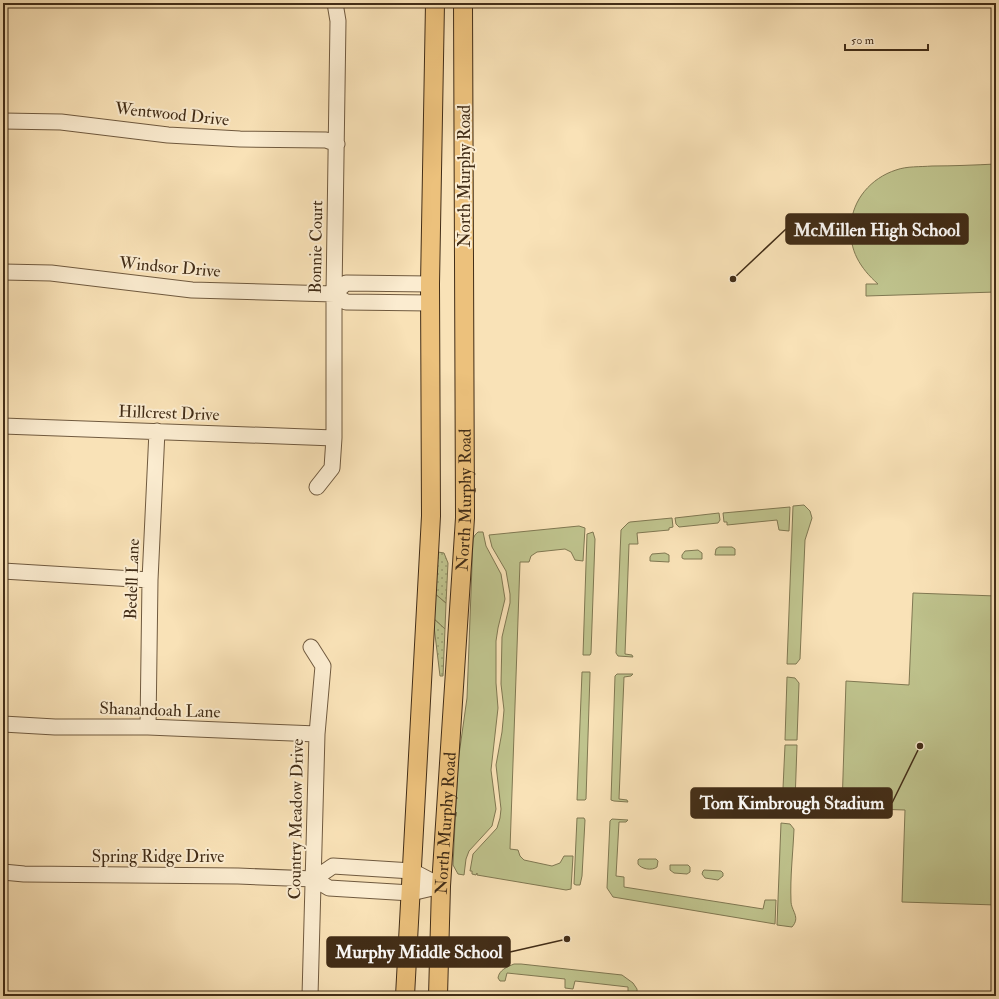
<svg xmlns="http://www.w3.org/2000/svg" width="999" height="999" font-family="'IM FELL Double Pica',serif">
	<defs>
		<pattern id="garden-dots" width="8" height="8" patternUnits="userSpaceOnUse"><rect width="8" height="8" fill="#bfc38d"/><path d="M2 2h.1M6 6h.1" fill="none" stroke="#9d9f72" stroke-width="1.8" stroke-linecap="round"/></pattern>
	</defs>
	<rect width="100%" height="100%" fill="#f9e2b7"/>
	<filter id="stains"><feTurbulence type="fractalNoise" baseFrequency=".005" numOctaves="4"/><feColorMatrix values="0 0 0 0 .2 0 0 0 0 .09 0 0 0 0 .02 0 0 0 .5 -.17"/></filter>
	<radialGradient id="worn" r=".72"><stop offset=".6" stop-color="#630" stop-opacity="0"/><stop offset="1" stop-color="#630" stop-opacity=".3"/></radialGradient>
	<path fill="#bfc38d" stroke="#807852" d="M996,164V292L866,296V284H878C860,268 849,250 851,226C852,200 871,178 896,170C907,166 920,167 932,166C953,166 975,165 996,164Z
		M804,505L810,511L812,518L805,540L800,659L796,664H787L793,506Z
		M790,507L789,531L779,530L777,520L727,525V522H724L723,513Z
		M719,513L720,520L718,523L679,527L676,524L675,518Z
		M672,518L673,527L669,528V530L637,533L638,544H629L625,654L632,655L633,657L618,656L616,653L621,530L628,523L630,522Z
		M579,526L585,528L583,561L575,560L571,552L565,549L537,552L531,556L529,562H520L510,849L518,850L520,856L524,860L552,866L560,863L564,856H573L571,889L566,890L477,875V873L476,875L472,874V871H470L473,854L497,828L500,818L501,809L496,765L502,732L504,710L501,684L502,637L510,603V594L506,571L492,547L489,535Z
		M478,532H483L486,546L501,574L505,599L498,628L496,641V683L498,708L491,770L496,809L492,826L469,851L466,859L464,875L458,874L453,865L458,762L467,698L473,539L475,535Z
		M593,532L595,539L591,653L590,655H583L587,534Z
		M719,547H732L735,549V555H715L716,549Z
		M698,550L702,553V559H684L682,558V555L685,551Z
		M665,553L669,555V562L650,561V557L652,554Z
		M433,592L446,603L445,629L433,618Z
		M913,593L996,596V905L902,902L905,810L842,808L846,681L909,685Z
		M582,672H590V674L586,799L585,800H577Z
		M617,674H633L631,676L624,677L619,799L627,800L628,802L614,801L611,800L615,676Z
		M787,677L795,678L799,683L797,740H785Z
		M785,745H797L795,802L794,807L789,810H782Z
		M577,818H584L585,820L582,876L580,885H576L574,884Z
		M612,819L628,820L626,822H619L616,876L624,877V887L763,909L765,900H776L775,924L613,897L607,888L610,821Z
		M781,823L790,824L794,829C793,853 790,877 791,901C791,911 801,917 792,927L777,925Z
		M639,859H656L658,861L657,867C652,871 641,869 638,864V860Z
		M670,865H688L690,867V872L687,874L674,873L670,870Z
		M704,870L721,871L723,873V876L718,880L705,878L702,874L703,871Z
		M514,964H521L622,975L633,983L637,989V993L635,996H629L628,994V987L575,981L573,989L565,988V979L507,973L505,981H500L498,978C499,970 507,967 514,964Z"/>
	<path fill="url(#garden-dots)" stroke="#807852" d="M438,552L444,553L448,563L446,603L433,592Z
		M433,618L445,629L443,676H440Z"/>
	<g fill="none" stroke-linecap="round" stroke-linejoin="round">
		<defs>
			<path id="minor" d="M3,121L61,122L168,135L240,139L326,140L337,144
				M3,272L51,273L192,290L334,294L346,302L430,303
				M334,294L346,283L430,284
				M3,426L334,438
				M317,487L332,468L334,438V294L338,21L335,3
				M3,571L150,580
				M3,724L55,727H148L317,734
				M148,727L150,580L157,431
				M3,872L24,874L238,876L314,879L329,888L411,893L441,886
				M314,879L333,866L412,871L441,886
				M310,996L317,734L323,666L311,647"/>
			<g id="major">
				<path d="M405,996L431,516L430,284L435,3"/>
				<path id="s1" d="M438,996L441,886L465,518L463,3"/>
			</g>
		</defs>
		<use href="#minor" stroke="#705a3f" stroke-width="17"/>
		<use href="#major" stroke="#422d17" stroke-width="20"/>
		<use href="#minor" stroke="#fbecd0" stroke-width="15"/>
		<use href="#major" stroke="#ecc17c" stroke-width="18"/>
	</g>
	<g text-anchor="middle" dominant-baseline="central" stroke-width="4" stroke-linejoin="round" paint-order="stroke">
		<g font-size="17" fill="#422d17" stroke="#fbecd0">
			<text transform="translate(172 114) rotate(6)">Wentwood Drive</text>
			<text transform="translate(464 176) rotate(-90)">North Murphy Road</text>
			<text transform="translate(316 247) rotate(-89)">Bonnie Court</text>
			<text transform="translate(170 267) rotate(5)">Windsor Drive</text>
			<text transform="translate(169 413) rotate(2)">Hillcrest Drive</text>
			<text stroke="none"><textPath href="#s1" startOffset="497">North Murphy Road</textPath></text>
			<text transform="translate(132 579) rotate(-88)">Bedell Lane</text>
			<text transform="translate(160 710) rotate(2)">Shanandoah Lane</text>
			<text transform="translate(296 819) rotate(-89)">Country Meadow Drive</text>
			<text stroke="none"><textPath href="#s1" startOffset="173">North Murphy Road</textPath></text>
			<text x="158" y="856">Spring Ridge Drive</text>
		</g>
	</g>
	<path fill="none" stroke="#422d17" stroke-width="1.5" d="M733 279L786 229M920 746L892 803M567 939L510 952"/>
	<g fill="#422d17" stroke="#fbecd0" stroke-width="1.5">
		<circle cx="733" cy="279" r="4"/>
		<circle cx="920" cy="746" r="4"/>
		<circle cx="567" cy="939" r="4"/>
	</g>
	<g fill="#422d17" stroke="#422d17" stroke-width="1.5">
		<rect x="786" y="214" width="182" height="30" rx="4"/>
		<rect x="691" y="788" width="201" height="30" rx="4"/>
		<rect x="327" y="937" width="183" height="30" rx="4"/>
	</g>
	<g font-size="18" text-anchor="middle" font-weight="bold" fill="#fff">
		<text x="877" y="236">McMillen High School</text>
		<text x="792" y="809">Tom Kimbrough Stadium</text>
		<text x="419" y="958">Murphy Middle School</text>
	</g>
	<rect width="999" height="999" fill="none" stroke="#f9e2b7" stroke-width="16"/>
	<rect x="4" y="4" width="991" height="991" fill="none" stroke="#422d17" stroke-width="2"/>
	<rect x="8" y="8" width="983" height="983" fill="none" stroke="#422d17"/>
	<path d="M845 44v6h83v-6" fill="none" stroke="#422d17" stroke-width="2"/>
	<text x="851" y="44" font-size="12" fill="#422d17" stroke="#fbecd0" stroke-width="3" paint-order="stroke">50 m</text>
	<rect width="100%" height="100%" filter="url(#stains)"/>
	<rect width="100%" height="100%" fill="url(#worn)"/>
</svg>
